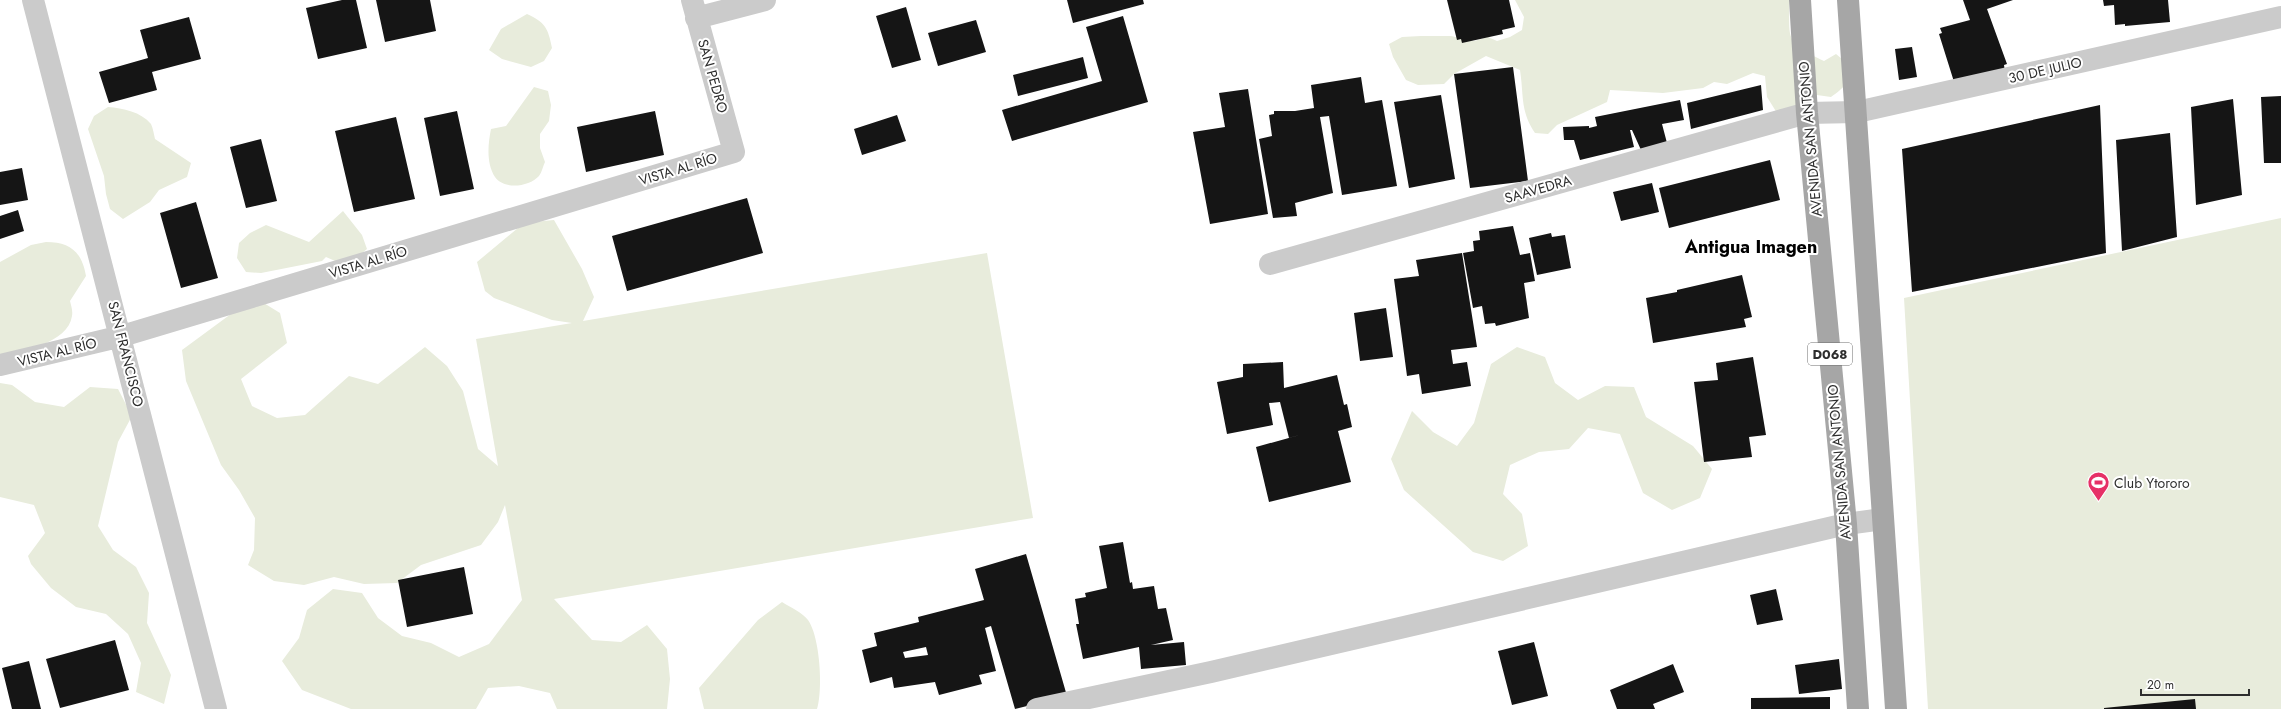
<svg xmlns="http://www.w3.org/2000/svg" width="2281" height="709" font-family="Jost,sans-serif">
	<rect width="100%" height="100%" fill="#fff"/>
	<path fill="#e8ecdc" d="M1515,0H1789C1790,42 1784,41 1824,61L1836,54L1848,64C1849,82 1846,87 1831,97L1817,95L1799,114L1777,113L1767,97L1765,76L1753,73L1727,84L1714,82L1703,88L1663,93L1610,90L1607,102L1557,125L1548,134L1535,133C1520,111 1524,96 1520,70L1486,56L1454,74L1444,84L1418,85L1406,80L1393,57L1389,44L1402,37L1421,36H1451L1474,41L1488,37L1497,41L1510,37L1522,30L1524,17Z
		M527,14C545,22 548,28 552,48L544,61L531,67L502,59L489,50L501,29Z
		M534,87L548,91L551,105L549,121L540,134V148L545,162C543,166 542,172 539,176C529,187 504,190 495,177C486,163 488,144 491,129L506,126Z
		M108,107C123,108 141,112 151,124C153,128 154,135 155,139L191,163L187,177L159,190L150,202L123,219L110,209L106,194L104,176L88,129L94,116Z
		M343,211L362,235L367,249L356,258L342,264L326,257L322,261L261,273L246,272L237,258L239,243L250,233L266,225L309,242Z
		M2281,218V709H1928L1904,298Z
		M554,220L582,269L594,297L583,321L987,253L1033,518L554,599L592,640L621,642L647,625L667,649L670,679L667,709H557L550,693L519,686L488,688L476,709H351L302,690L282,661L299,638L307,610L333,589L362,593L378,618L402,636L431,643L459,657L489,644L522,600L505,505L498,522L481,545L421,565L397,583L364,584L334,577L304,585L274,581L248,565L254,550L255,518L239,490L221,465L186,381L182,350L254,297L280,313L287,343L241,379L252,406L277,418L305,415L349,376L378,384L425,347L447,366L463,391L478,449L498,466L476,339L572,323L552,320L494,298L485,291L477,262L524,223Z
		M46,242C70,242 82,252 86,276L70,301C71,305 73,311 72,316C68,344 21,349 0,363V262L31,245Z
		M1517,347L1545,357L1555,383L1578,400L1605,386L1634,387L1646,417L1693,446L1712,469L1700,498L1672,510L1643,493L1620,434L1588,428L1569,449L1539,452L1510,465L1503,494L1522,514L1528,546L1503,561L1473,552L1404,490L1391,459L1412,411L1433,432L1457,446L1474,423L1491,364Z
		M0,383L12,385L35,402L64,407L90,387L118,389L132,416L118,442L98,526L113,550L136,567L149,593L147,623L171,675L164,704L136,692L141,663L128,634L106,614L76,607L51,588L31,564L28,556L45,533L34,505L0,497Z
		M782,602C790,607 803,613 808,620C820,637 823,689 817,709H704L699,688L758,620Z"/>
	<path fill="#151515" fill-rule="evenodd" d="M342,0H356L367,48L318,59L306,8Z
		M376,0H430L436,31L385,42Z
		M1067,0H1143L1144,4L1073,23Z
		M1447,0H1509L1515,27L1502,30L1503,34L1462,43L1461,39L1457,40Z
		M1963,0H2013L1987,9L2007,64L2004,65L2005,72L1955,85L1939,34L1942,33L1940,28L1970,20Z
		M2103,0H2168L2170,22L2125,26V24L2115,25L2114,5L2104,6Z
		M906,7L921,60L892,68L876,16Z
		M1123,16L1148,102L1012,141L1002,110L1102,81L1086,27Z
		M189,17L201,59L152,72L157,90L109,103L99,72L148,58L140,30Z
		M976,20L986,52L938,66L928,33Z
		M1912,47L1917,77L1899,80L1895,49Z
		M1083,57L1088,78L1018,96L1013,75Z
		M1513,67L1528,181L1470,188L1454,74Z
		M1361,77L1365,103L1382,100L1397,186L1342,195L1329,116L1320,117L1333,193L1295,203L1297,216L1273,218L1259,139L1272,136L1269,115L1274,114V111H1295L1314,108L1311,85Z
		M1761,85L1763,110L1691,129L1687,103Z
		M1248,89L1268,214L1210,224L1193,132L1225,127L1219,93Z
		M1441,95L1455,179L1409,188L1394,102Z
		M2281,96V163H2264L2261,97Z
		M2233,99L2242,195L2196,205L2191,107Z
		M1680,100L1684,120L1662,124L1667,143L1641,150L1632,130H1630L1634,147L1580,160L1574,140H1564L1563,127L1589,126V128L1597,126L1595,117Z
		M2100,105L2106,253L1912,292L1902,149Z
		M457,111L474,189L440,196L424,118Z
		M655,111L664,155L586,172L577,127Z
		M897,115L906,141L862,155L854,129Z
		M396,117L415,199L354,212L335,131Z
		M2170,133L2177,237L2122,251L2116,140Z
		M261,139L277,201L246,208L230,147Z
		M1770,160L1780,200L1669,228L1659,188Z
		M22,168L28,200L0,205V172Z
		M1652,183L1659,212L1621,221L1613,192Z
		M747,198L763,253L627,291L612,236Z
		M196,202L218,278L181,288L160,213Z
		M18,210L24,231L0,239V216Z
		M1513,226L1520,255L1530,253L1535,281L1524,283L1529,318L1496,326L1495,323L1485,324L1482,306L1473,308L1463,253L1474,251L1473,241L1480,240L1479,231Z
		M1551,233L1552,237L1565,235L1571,268L1537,275L1529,238Z
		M1462,253L1477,347L1451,350L1453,364L1467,362L1471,386L1422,394L1419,374L1407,376L1394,279L1419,276L1416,260Z
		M1742,275L1752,317L1744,319L1746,327L1653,343L1646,298L1677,292V290Z
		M1386,308L1393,357L1360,361L1354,313Z
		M1753,357L1766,435L1749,437L1752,457L1704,462L1694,382L1718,380L1716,363Z
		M1283,362L1284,388L1337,375L1344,405L1347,404L1352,427L1338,431L1351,482L1269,502L1256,447L1303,434L1289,438L1280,402L1269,403L1273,425L1227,434L1217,382L1243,377V364Z
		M1123,542L1130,583L1132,582L1133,589L1154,586L1158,609L1166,608L1173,640L1151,645L1184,642L1186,665L1141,669L1139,647L1083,659L1076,624H1079L1075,599L1086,597L1085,593L1107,588L1099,546Z
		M1026,554L1067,696L1015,709L991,626L985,628L996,671L979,675L982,684L939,695L935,682L894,688L892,677L870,683L862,650L877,646L874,633L919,622L918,617L984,600L975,569ZM926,647L928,655L905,658L903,652Z
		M464,567L473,614L407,627L398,580Z
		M1776,589L1783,620L1757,625L1750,595Z
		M115,640L129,690L60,708L46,659Z
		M1534,642L1548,696L1512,705L1498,651Z
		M1839,659L1842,689L1799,694L1795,665Z
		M29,661L41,709H12L2,668Z
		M1673,664L1684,692L1653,704L1655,709H1617L1610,690Z
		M1830,697V709H1751V698Z
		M2195,699L2196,709H2104V708Z"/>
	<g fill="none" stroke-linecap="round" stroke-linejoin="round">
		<path stroke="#cbcbcb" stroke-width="22" d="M33,0L216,709
			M696,18L765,0
			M1270,264L1807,113L1857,112L2281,17
			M0,365L122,336L734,152L692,0
			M1037,709L1211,672L1846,524L1883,519"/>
		<path stroke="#a6a6a6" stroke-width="22" d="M1800,0L1807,113L1846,524L1858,709
			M1848,0L1896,709"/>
	</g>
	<defs>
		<symbol id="stadium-pin" viewBox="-11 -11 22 30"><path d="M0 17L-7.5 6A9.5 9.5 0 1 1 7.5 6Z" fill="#e63067" stroke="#fff"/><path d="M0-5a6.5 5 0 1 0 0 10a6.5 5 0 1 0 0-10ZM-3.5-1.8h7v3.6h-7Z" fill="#fff"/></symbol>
	</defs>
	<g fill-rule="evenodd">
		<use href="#stadium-pin" x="2086" y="470" width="25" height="34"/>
	</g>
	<g text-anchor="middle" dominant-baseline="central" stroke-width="4" stroke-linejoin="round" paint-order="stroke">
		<rect fill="#fff" stroke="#6d6d6d" stroke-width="1" x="1808" y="343" width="44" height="22" rx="3"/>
		<g font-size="13" font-weight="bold" fill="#2e2e2e">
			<text x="1830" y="354">D068</text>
		</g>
		<g font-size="14" fill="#2e2e2e" stroke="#fff">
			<text transform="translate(2045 70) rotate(-13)">30 DE JULIO</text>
			<text transform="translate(713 76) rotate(74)">SAN PEDRO</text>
			<text transform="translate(1810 139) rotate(-95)">AVENIDA SAN ANTONIO</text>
			<text transform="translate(678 169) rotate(-17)">VISTA AL RÍO</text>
			<text transform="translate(1538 189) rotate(-16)">SAAVEDRA</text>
			<text transform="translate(368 262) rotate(-17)">VISTA AL RÍO</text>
			<text transform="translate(57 352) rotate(-14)">VISTA AL RÍO</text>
			<text transform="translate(126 354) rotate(76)">SAN FRANCISCO</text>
			<text transform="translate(1839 462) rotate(-95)">AVENIDA SAN ANTONIO</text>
		</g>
		<g font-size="14" fill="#2e2e2e" stroke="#fff" text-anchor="start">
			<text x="2114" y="483">Club Ytororo</text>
		</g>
		<g font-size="18" font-weight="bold" fill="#000" stroke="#fff">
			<text x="1751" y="247">Antigua Imagen</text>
		</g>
	</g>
	<path d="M2141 689v6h108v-6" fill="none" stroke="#2e2e2e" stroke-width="2"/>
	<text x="2147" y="689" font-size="12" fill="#2e2e2e" stroke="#ffffff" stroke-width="3" paint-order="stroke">20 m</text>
</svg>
